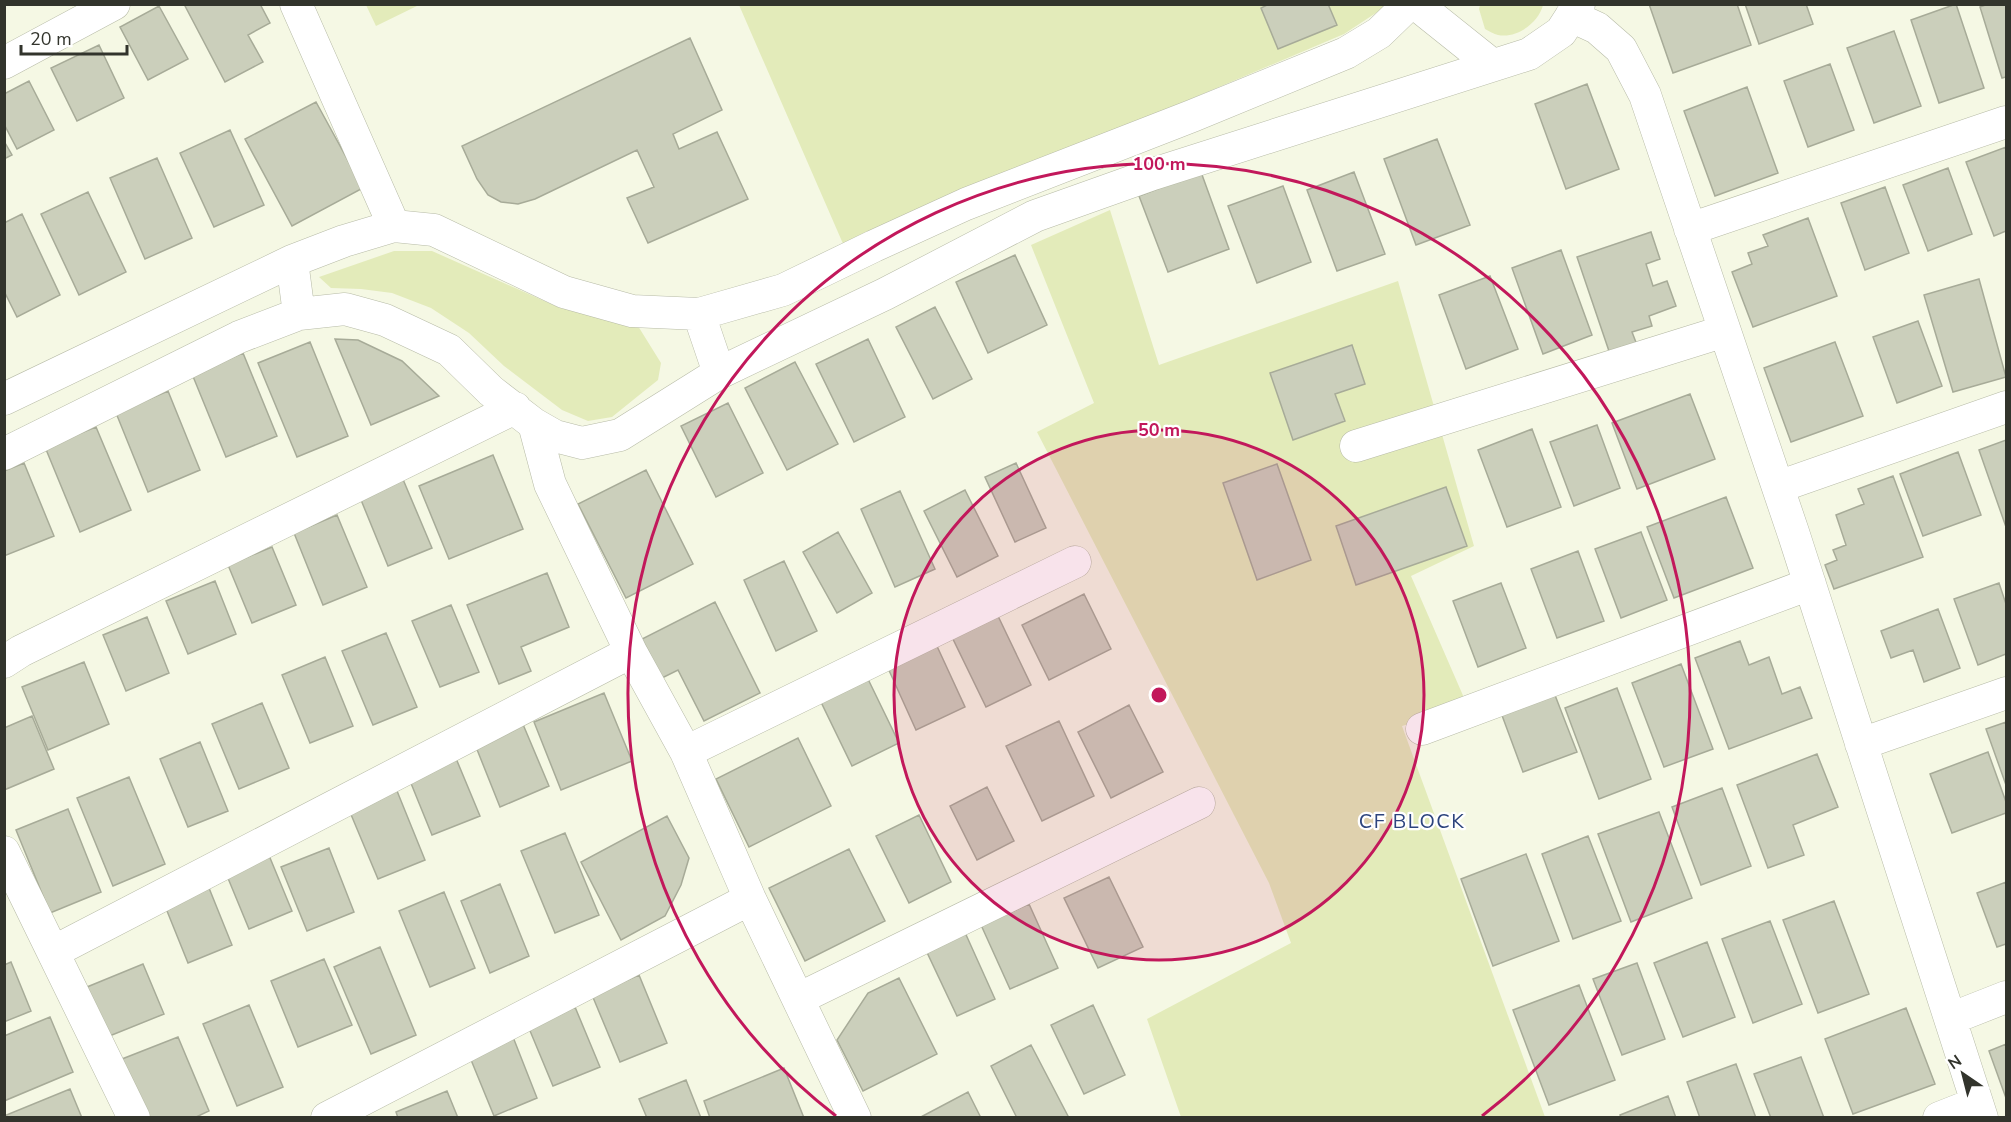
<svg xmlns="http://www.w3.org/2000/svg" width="2011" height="1122" font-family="'Nunito Sans',sans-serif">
	<rect width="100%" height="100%" fill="#f5f8e4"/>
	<path fill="#e3ebba" d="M366,5H419L376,26Z
		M739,5H1388L1344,34L844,246Z
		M1480,5V4L1543,5C1539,22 1517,39 1498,35C1494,34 1489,31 1485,29L1479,9Z
		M1110,210L1159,365L1398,281L1474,546L1411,576L1468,707L1402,726L1545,1117H1181L1147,1019L1291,943L1269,883L1037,432L1094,403L1031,245Z
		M394,251H432L560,308L620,318L638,326L661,363L658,380L638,396L612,417L588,421L562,410L504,366L469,333L431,308L392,293L361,289L331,288L319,277Z"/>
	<path fill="#cbcfbb" stroke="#a7ab98" stroke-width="1.5" d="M184,4H260L270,23L248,35L263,62L225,82Z
		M1269,4H1328L1337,25L1278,49L1261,8Z
		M1649,4H1737L1751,45L1673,73Z
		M1745,4H1806L1813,24L1759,44Z
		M1956,4L1984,88L1939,103L1911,20Z
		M1988,4H2006V77L2002,78L1980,7Z
		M159,6L188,59L148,80L120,27Z
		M1894,31L1921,106L1874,123L1847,48Z
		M690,38L722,110L673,134L679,149L717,132L748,199L648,243L627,198L654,187L637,150L535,199L518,204L501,202L488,195L477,179L462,146Z
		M99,45L124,98L77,121L51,68Z
		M1830,64L1854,130L1808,147L1784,81Z
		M29,81L54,130L17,149L4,124V94Z
		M1587,84L1619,169L1566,189L1535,104Z
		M1747,87L1778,173L1715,196L1684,111Z
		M316,102L363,188L292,226L245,139Z
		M230,130L264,205L214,227L180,153Z
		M1437,139L1470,225L1416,245L1384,159Z
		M4,141L12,155L4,159Z
		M2006,147V231L1994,236L1966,162Z
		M157,158L192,238L145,259L110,178Z
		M1948,168L1972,234L1928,251L1903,185Z
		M1201,172L1229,249L1168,272L1139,196Z
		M1354,172L1385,254L1337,271L1307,190Z
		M1283,186L1311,262L1257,283L1228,206Z
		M1885,187L1909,253L1865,270L1841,203Z
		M88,192L126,272L79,295L41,214Z
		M22,214L60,295L17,317L4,291V223Z
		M1808,218L1837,296L1753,327L1732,272L1752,264L1748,253L1768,246L1763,235Z
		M1651,232L1660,259L1646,264L1653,286L1667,281L1676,306L1649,316L1652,326L1632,332L1637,345L1610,354L1577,257Z
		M1561,250L1592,335L1543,354L1512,268Z
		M1015,255L1047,325L988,353L956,282Z
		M1490,276L1518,349L1466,369L1439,295Z
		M1979,279L2006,377L1953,392L1924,295Z
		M935,307L972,379L933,399L896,327Z
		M1918,321L1942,386L1897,403L1873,337Z
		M335,339L358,340L402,361L439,396L371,425Z
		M868,339L905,417L854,442L816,364Z
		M310,342L348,436L297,457L258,363Z
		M1835,342L1863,416L1791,442L1764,368Z
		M1352,345L1365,384L1335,394L1345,421L1293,440L1270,373Z
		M243,353L277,436L226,457L192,374Z
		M795,362L838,444L787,470L745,388Z
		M168,391L200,470L148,492L116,413Z
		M1690,394L1715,459L1637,489L1612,423Z
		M728,403L763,473L716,497L681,426Z
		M1597,425L1620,488L1574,506L1550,442Z
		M96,427L131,510L80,532L45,447Z
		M1532,429L1561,507L1507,527L1478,450Z
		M2006,440V527L1979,450Z
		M1958,452L1981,515L1923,536L1900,474Z
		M493,455L523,529L449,559L419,486Z
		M24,463L54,536L4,556V471Z
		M1016,463L1046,528L1015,542L985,477Z
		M1277,464L1311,560L1257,580L1223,483Z
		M646,470L693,564L626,598L578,504Z
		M1893,476L1923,557L1834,589L1825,565L1837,560L1833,550L1846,545L1836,515L1864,504L1858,489Z
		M402,477L432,548L388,566L359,495Z
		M1446,487L1467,546L1356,585L1336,526Z
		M965,490L998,556L957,577L924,511Z
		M900,491L935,569L895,587L861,509Z
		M1726,497L1753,568L1674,598L1647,527Z
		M337,515L367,587L323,605L294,533Z
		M838,532L872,593L837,613L803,552Z
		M1641,532L1667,600L1621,618L1595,549Z
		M272,547L296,605L252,623L228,565Z
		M1578,551L1604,621L1557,638L1531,569Z
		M784,561L817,631L776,651L744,580Z
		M547,573L569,627L521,647L531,671L499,684L467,605Z
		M215,581L236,634L188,654L166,601Z
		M1501,583L1526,648L1478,667L1453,601Z
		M1999,583L2006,604V654L1978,665L1954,599Z
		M1084,594L1111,649L1049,680L1022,625Z
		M715,602L760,693L704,721L678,670L662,678L642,639Z
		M451,605L479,672L440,687L412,621Z
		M1938,609L1960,668L1924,682L1913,650L1891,658L1881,631Z
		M998,616L1031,685L986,707L952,637Z
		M147,617L169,673L126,691L103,635Z
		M386,633L417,707L373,725L342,651Z
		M1740,641L1749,665L1769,657L1782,694L1800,687L1812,718L1729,749L1695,658Z
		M936,644L965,707L916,730L887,666Z
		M325,657L353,726L310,743L282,675Z
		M84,662L109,724L48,750L22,687Z
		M1681,664L1713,749L1664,767L1632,683Z
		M867,677L899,743L852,766L820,700Z
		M1617,688L1651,779L1599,799L1565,708Z
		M1553,690L1577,752L1523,772L1500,710Z
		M604,693L632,761L561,790L534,722Z
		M262,703L289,768L239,789L212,724Z
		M1129,705L1163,772L1111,798L1078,732Z
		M32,716L54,769L4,790V728Z
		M1059,721L1094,796L1042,821L1006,746Z
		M522,722L549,786L500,807L474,742Z
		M2006,722V785L1986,729Z
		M798,738L831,806L749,847L716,779Z
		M200,742L228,811L188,827L160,759Z
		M1988,752L2006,802V813L1952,833L1930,774Z
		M1817,754L1838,807L1793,825L1804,855L1768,868L1737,785Z
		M455,756L480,816L432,835L408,776Z
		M129,777L165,864L113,886L77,798Z
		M395,786L425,860L378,879L347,805Z
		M987,787L1014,841L977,860L950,806Z
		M1722,788L1751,866L1701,885L1672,807Z
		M68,809L101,892L50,913L16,830Z
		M1659,812L1692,898L1631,922L1598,834Z
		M919,815L951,882L909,903L876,836Z
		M667,816L689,858L681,885L665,916L621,940L581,862Z
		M565,833L599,915L555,933L521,851Z
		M1588,836L1621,921L1573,939L1542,854Z
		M329,848L354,912L307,931L281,867Z
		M849,849L885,921L805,961L769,888Z
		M268,853L292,911L249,929L225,871Z
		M1526,854L1559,941L1493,966L1461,879Z
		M1109,877L1143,947L1098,968L1064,898Z
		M2006,882V944L1997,947L1977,893Z
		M500,884L529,956L490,973L461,901Z
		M209,888L232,945L188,963L165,906Z
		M444,892L475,968L430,987L399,911Z
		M1834,901L1869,994L1818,1013L1783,920Z
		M1029,904L1058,968L1010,989L981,925Z
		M1770,921L1802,1004L1753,1023L1722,939Z
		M963,928L995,999L957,1016L924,946Z
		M1707,942L1735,1017L1683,1037L1654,963Z
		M380,947L416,1035L371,1054L334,967Z
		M324,959L352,1025L298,1047L271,981Z
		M11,962L31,1011L4,1022V965Z
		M1637,963L1665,1039L1622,1055L1593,979Z
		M143,964L164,1014L107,1037L87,987Z
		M639,975L667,1043L620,1062L592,995Z
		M899,978L937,1054L863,1091L837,1040L868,993Z
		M1579,985L1615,1080L1549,1105L1513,1010Z
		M249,1005L283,1087L237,1106L203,1024Z
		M1093,1005L1125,1075L1084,1094L1051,1025Z
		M575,1007L600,1067L553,1086L528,1026Z
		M1906,1008L1935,1084L1853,1114L1825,1039Z
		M50,1017L73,1072L4,1101V1036Z
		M178,1037L209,1111L194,1118H145L122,1059Z
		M513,1037L537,1098L494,1116L469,1055Z
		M2006,1044V1098L1989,1051Z
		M1031,1045L1069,1118H1017L991,1066Z
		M1801,1057L1824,1118H1771L1754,1074Z
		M1736,1064L1756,1118H1700L1687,1082Z
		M784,1068L804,1118H710L704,1101Z
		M686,1080L701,1118H647L639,1099Z
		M70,1089L82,1118H4V1116Z
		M447,1091L458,1118H398L396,1112Z
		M968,1092L981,1118H919Z
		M1668,1096L1676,1118H1621L1620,1115Z"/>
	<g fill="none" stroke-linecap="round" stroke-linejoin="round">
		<defs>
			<path id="minor" d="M296,4L394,226
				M1416,4L1491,64
				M1571,16L1597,28L1621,49L1645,95L1793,532L1982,1118
				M4,63L114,4
				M1690,229L2006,122
				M292,261L299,314
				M699,314L719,373
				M4,399L292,261L344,241L394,226L434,230L564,292L632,311L699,314L783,290L874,246L966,204L1192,116L1346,53L1379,33L1409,4
				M534,424L550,484L631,652L686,752L750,899L855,1118
				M1356,446L1725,331
				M4,454L239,337L299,314L345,309L385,320L449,350L491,391L534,424L555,436L582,443L620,435L719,373L885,294L1035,216L1153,174L1529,54L1561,32L1579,4
				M1778,487L2006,407
				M4,662L21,651L515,408
				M1422,729L1810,584
				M1861,744L2006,693
				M686,752L1075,562
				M4,852L134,1118
				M53,952L631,652
				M798,999L1199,803
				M1950,1019L2006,997
				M327,1118L750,899
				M1939,1118L1977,1103"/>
		</defs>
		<use href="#minor" stroke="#b7bba7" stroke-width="33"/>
		<use href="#minor" stroke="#fff" stroke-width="32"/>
	</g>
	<circle cx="1159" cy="695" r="265" fill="#c2185b" fill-opacity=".12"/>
	<g fill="none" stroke="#c2185b" stroke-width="3">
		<circle cx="1159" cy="695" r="265"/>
		<path d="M836 1116A531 531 0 1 1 1482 1116"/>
	</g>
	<g text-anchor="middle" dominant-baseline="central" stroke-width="4.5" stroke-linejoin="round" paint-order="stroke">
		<g font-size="20" letter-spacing="1.5" fill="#2d447d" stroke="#fff">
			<text x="1412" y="821">CF BLOCK</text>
		</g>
	</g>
	<circle cx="1159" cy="695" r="9" fill="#c2185b" stroke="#fff" stroke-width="3"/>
	<g font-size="18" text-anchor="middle" font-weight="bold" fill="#c2185b" stroke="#fff" stroke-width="4.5" stroke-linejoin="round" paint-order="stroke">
		<text x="1159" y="170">100 m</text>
		<text x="1159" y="436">50 m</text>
	</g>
	<rect width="2011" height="1122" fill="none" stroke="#32342c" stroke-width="12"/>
	<g transform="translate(1963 1074) rotate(325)" stroke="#ffffff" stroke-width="4.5" paint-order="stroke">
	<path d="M0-4.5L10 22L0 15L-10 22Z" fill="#32342c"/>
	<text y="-9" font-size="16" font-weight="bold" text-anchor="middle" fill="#32342c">N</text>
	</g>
	<path d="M21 45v9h106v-9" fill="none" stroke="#32342c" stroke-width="3"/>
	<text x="30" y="45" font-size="18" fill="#32342c" stroke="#ffffff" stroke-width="4.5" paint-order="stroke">20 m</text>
</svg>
